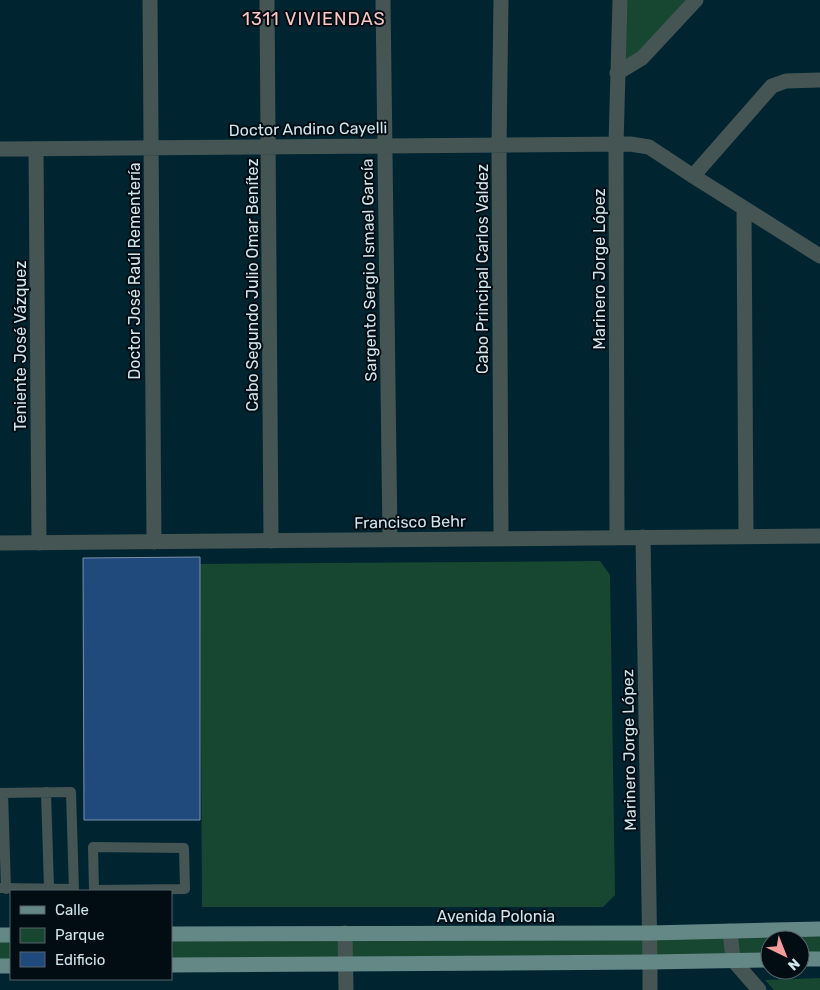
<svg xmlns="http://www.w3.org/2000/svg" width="820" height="990" font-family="Rubik,sans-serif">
	<rect width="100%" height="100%" fill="#002531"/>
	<path fill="#174631" d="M620,0H696L617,73Z
		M600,561L610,575L615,895L603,907H202L200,564Z
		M820,929V959H800V940H770V960L171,965V934Z
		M0,935H11V966H0Z
		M820,978V990H774L765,980Z"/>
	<path fill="#204a7b" stroke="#7b90ab" d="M200,557V820H84L83,558Z"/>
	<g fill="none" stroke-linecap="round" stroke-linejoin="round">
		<path stroke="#445554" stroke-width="10" d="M46,792L49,888
			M0,793L71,792L74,891
			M3,793L6,889
			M0,888L74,889
			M94,890L185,889L184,848L93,847L94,890V891"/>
		<path stroke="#445554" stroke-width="15" d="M150,0L154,542
			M267,0L271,541
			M383,0L390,539
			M617,73L642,58L696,0
			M0,149L630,144L649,147L693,176L820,256
			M36,149L39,543
			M693,176L772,86L786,81L820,80
			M744,208L746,536
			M617,537L616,144L620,0
			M501,538L499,145L501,0
			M730,931L733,960
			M345,933L346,990
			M650,990V962"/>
		<path stroke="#445554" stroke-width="15" d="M643,537L650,962
			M0,543L820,536
			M733,960L759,990"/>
		<path stroke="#648886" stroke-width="15" d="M171,934L650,933L820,929
			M0,935H11
			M800,959H820
			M171,965L650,962L770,960
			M0,966H11"/>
	</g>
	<g text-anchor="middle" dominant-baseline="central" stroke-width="4" stroke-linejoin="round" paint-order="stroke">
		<g font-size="16" fill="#d1e5ed" stroke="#010d12">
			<text transform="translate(308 129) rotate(-1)">Doctor Andino Cayelli</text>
			<text transform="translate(482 269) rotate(-90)">Cabo Principal Carlos Valdez</text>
			<text transform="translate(599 269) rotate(-90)">Marinero Jorge López</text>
			<text transform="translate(369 270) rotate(-91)">Sargento Sergio Ismael García</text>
			<text transform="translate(134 271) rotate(-90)">Doctor José Raúl Rementería</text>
			<text transform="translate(252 285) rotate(-90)">Cabo Segundo Julio Omar Benítez</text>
			<text transform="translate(20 346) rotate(-90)">Teniente José Vázquez</text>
			<text transform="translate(410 522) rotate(-1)">Francisco Behr</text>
			<text transform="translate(629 750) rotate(-91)">Marinero Jorge López</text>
			<text x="496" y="916">Avenida Polonia</text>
		</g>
		<g font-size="18" letter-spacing="1" fill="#fbc6c6" stroke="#010d12">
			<text x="314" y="19">1311 VIVIENDAS</text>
		</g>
	</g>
	<rect x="10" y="890" width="162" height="90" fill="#010d12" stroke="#54636a"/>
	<rect x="20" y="906" width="25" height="8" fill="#648886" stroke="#54636a"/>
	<text x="55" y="915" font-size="15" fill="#d1e5ed">Calle</text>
	<rect x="20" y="928" width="25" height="15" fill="#174631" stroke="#54636a"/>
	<text x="55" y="940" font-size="15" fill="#d1e5ed">Parque</text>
	<rect x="20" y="952" width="25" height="15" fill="#204a7b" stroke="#54636a"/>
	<text x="55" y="965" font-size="15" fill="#d1e5ed">Edificio</text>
	<g transform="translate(785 955) rotate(137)"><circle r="24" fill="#010d12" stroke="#54636a"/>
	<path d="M0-4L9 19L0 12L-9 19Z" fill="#f59b9c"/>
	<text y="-8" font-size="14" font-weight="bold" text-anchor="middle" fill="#d1e5ed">N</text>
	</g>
</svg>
